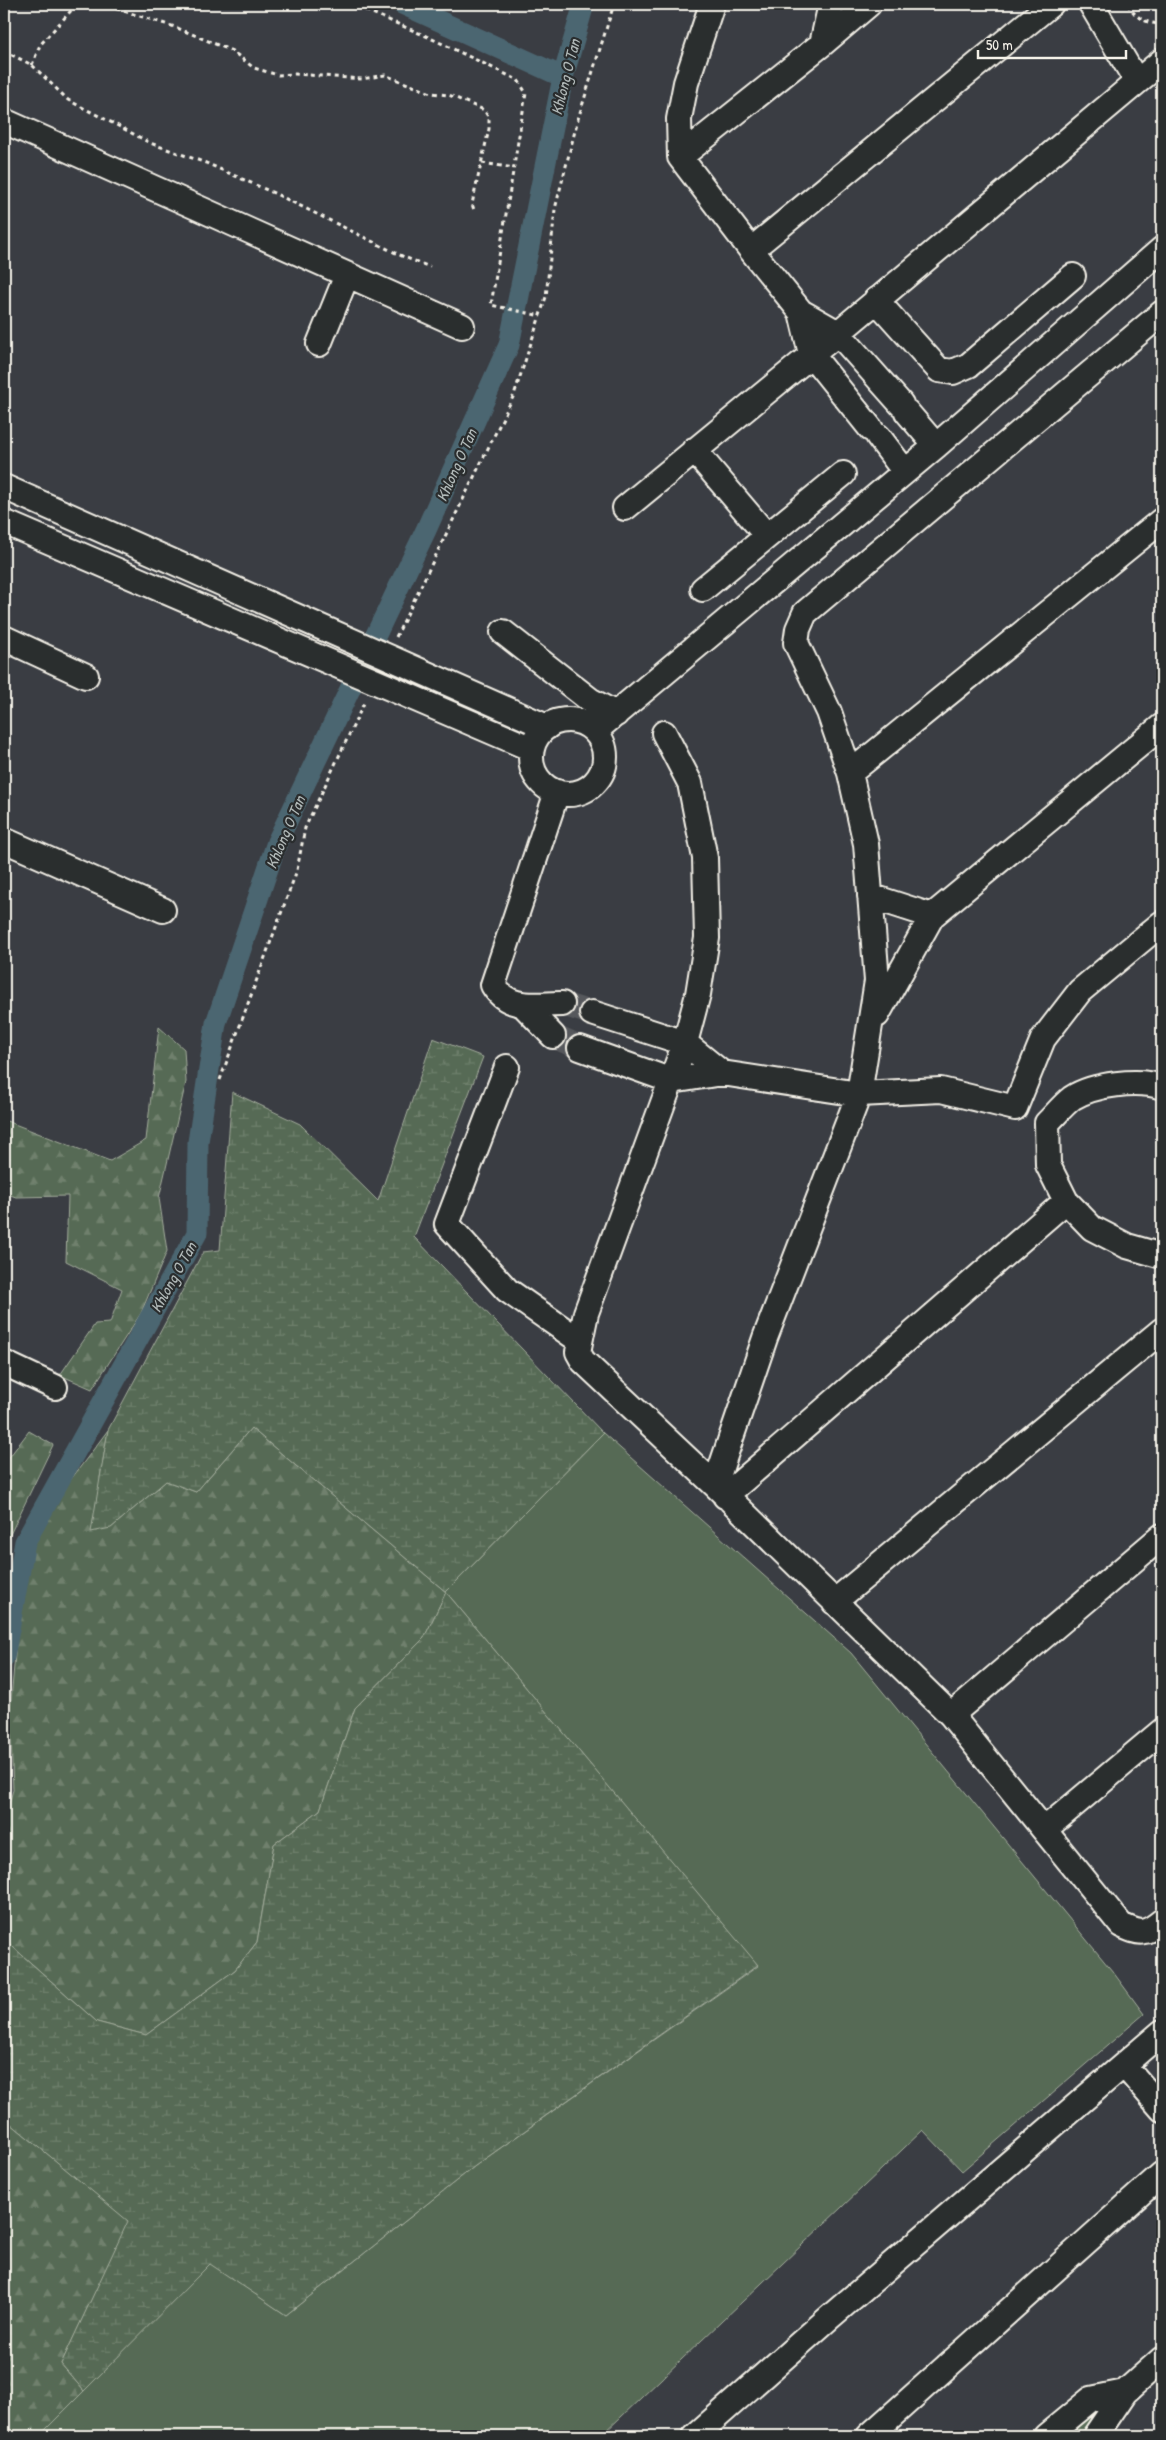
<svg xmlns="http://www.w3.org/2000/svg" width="1166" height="2440" font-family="'Patrick Hand',sans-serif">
	<defs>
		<pattern id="forest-firs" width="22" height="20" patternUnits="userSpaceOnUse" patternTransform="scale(1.25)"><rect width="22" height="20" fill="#566a54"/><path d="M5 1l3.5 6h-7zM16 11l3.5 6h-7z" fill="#6f806d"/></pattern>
		<pattern id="wetland-marsh" width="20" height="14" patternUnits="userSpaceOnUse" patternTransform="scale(1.25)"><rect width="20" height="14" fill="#566a54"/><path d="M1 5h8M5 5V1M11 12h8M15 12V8" fill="none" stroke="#6f806d"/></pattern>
		<pattern id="garden-dots" width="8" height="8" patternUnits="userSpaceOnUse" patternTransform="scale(1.25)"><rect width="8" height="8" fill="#566a54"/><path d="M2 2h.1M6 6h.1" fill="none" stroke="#6f806d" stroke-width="1.8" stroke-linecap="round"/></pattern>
	</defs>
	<rect width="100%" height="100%" fill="#3a3d43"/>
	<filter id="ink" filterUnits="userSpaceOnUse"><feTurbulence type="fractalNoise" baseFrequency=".02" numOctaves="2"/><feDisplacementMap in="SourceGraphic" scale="10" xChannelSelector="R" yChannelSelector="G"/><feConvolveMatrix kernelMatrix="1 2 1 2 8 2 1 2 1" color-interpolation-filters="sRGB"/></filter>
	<g filter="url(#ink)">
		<path fill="#566a54" stroke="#a5ae9e" d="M603,1433L851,1653L1113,1972L1144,2014L962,2171L923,2130L601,2436H39L210,2263L286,2315L475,2166L758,1966L446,1592Z"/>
		<path fill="url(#forest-firs)" stroke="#a5ae9e" d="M159,1027L184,1049L186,1082L159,1198L167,1251L141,1313L92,1389L60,1375L95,1324L110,1323L122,1289L66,1261L68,1196L16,1197L4,1193V1120L110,1161L146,1140Z
			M251,1428L446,1592L424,1638L355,1708L320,1810L274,1844L257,1942L235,1970L146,2035L97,2022L4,1939V1821L13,1790L10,1711L18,1621L35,1536L60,1494L108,1430L100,1478L111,1528L166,1481L196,1492Z
			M29,1431L53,1445L4,1547V1464Z
			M4,2118L129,2221L61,2364L84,2391L39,2436H4Z"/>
		<path fill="url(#wetland-marsh)" stroke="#a5ae9e" d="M433,1038L483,1057L414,1237L603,1433L446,1592L758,1965L475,2166L286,2315L210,2264L84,2391L61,2364L128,2221L4,2118V1939L97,2022L146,2035L235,1970L257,1942L274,1844L320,1810L355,1708L424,1638L446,1592L251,1428L196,1492L166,1481L111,1528L91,1532L108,1430L203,1252L220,1250L232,1092L300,1124L378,1201Z"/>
		<path fill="url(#garden-dots)" stroke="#a5ae9e" d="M1091,2411L1097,2416L1086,2436H1057Z"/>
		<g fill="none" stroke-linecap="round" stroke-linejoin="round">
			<path stroke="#4c6671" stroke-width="21" d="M402,4L563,77
				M4,1657L25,1542L197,1233L198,1142L216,1023L277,842L426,530L509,345L563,77L584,4"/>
			<path stroke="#56585c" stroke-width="24" stroke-dasharray="24 12" stroke-linecap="butt" d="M562,1004L592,1013
				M553,1036L580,1048"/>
			<defs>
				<path id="minor" d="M712,4L686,83L679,119L680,157L751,250L801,312L838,333L901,404
					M822,44L831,4
					M1137,82L1162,61
					M4,121L462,326
					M680,157L822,44L869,4
					M751,250L1051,4
					M876,300L939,370L953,372L969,365L1073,276
					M801,312L811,354L871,429
					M319,344L347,275
					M907,412L936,446
					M878,436L905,472
					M694,450L767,536
					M4,487L547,727
					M625,508L838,333L1137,82L1091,4
					M4,522L532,749
					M703,589L843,474
					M503,632L590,700L616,714
					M4,638L86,676
					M531 757a37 37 0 1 1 74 0a37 37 0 1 1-74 0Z
					M595,731L936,446L1162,249
					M664,733L690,783L705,858L707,938L698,994L685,1043L586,1313L578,1352L583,1361L715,1485L951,1715L1121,1925C1140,1934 1145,1935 1162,1921
					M850,773L1162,520
					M557,792L493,985C508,1011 536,1004 562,1004
					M4,840L163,910
					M870,896L932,916
					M523,1005L553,1036
					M592,1013L685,1043L722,1073
					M877,1015L932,916L1162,726
					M580,1048L672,1081L722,1073L859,1094L941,1090L1015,1108L1043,1039L1080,991L1162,923
					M507,1067L447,1224L507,1290L580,1341
					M1162,1087C1138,1079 1094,1084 1072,1098C1063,1105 1055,1115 1047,1123L1048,1165L1066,1201L1092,1228L1127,1246L1162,1256
					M4,1363L55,1387
					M715,1485L765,1338L859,1094L877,981L866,844L850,773L829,712L796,643L798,629L805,613L1162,313
					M725,1496L1066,1201
					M834,1602L1162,1330
					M951,1715L1162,1536
					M1044,1830L1162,1731
					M1124,2065L1162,2109
					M695,2436L830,2317L1162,2032
					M869,2436L1162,2174
					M1046,2436L1091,2399L1125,2392
					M1095,2436L1125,2392L1162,2359"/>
			</defs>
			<use href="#minor" stroke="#f4f1e8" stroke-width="28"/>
			<path stroke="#f4f1e8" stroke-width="3" stroke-dasharray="4 4" stroke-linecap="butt" d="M101,4L175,27L232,51L254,68L278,75L295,74L362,79L385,75L431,93L449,95L484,110L489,118V129L472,204L474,210
				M351,4L426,36L518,80L526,93L491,305L541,316
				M1128,4C1135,18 1147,24 1162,24
				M4,51L32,65L68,100L126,130L150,143L206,163L276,194L404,257L430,267
				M32,65L40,45L77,4
				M482,163L514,168
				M396,637L514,395L546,297L555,209L578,119L614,4
				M220,1080L297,870L305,828L365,701"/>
			<use href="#minor" stroke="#2a2d2e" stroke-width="24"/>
		</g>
	</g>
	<g text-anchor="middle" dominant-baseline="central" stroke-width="4.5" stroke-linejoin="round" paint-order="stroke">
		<g font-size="16" font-style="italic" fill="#b1b9b8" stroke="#2a2d2e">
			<text transform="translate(565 77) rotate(-76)">Khlong O Tan</text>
			<text transform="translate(456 465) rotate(-66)">Khlong O Tan</text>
			<text transform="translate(285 832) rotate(-67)">Khlong O Tan</text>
			<text transform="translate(173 1277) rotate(-61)">Khlong O Tan</text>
		</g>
	</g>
	<rect width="1166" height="2440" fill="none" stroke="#2a2d2e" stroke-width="20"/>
	<rect x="10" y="10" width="1146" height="2420" fill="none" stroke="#f4f1e8" stroke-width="2" filter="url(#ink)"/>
	<path d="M978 50v8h148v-8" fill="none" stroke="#f4f1e8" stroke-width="2.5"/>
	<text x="986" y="50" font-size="15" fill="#f4f1e8" stroke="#2a2d2e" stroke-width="4" paint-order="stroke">50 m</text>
</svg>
